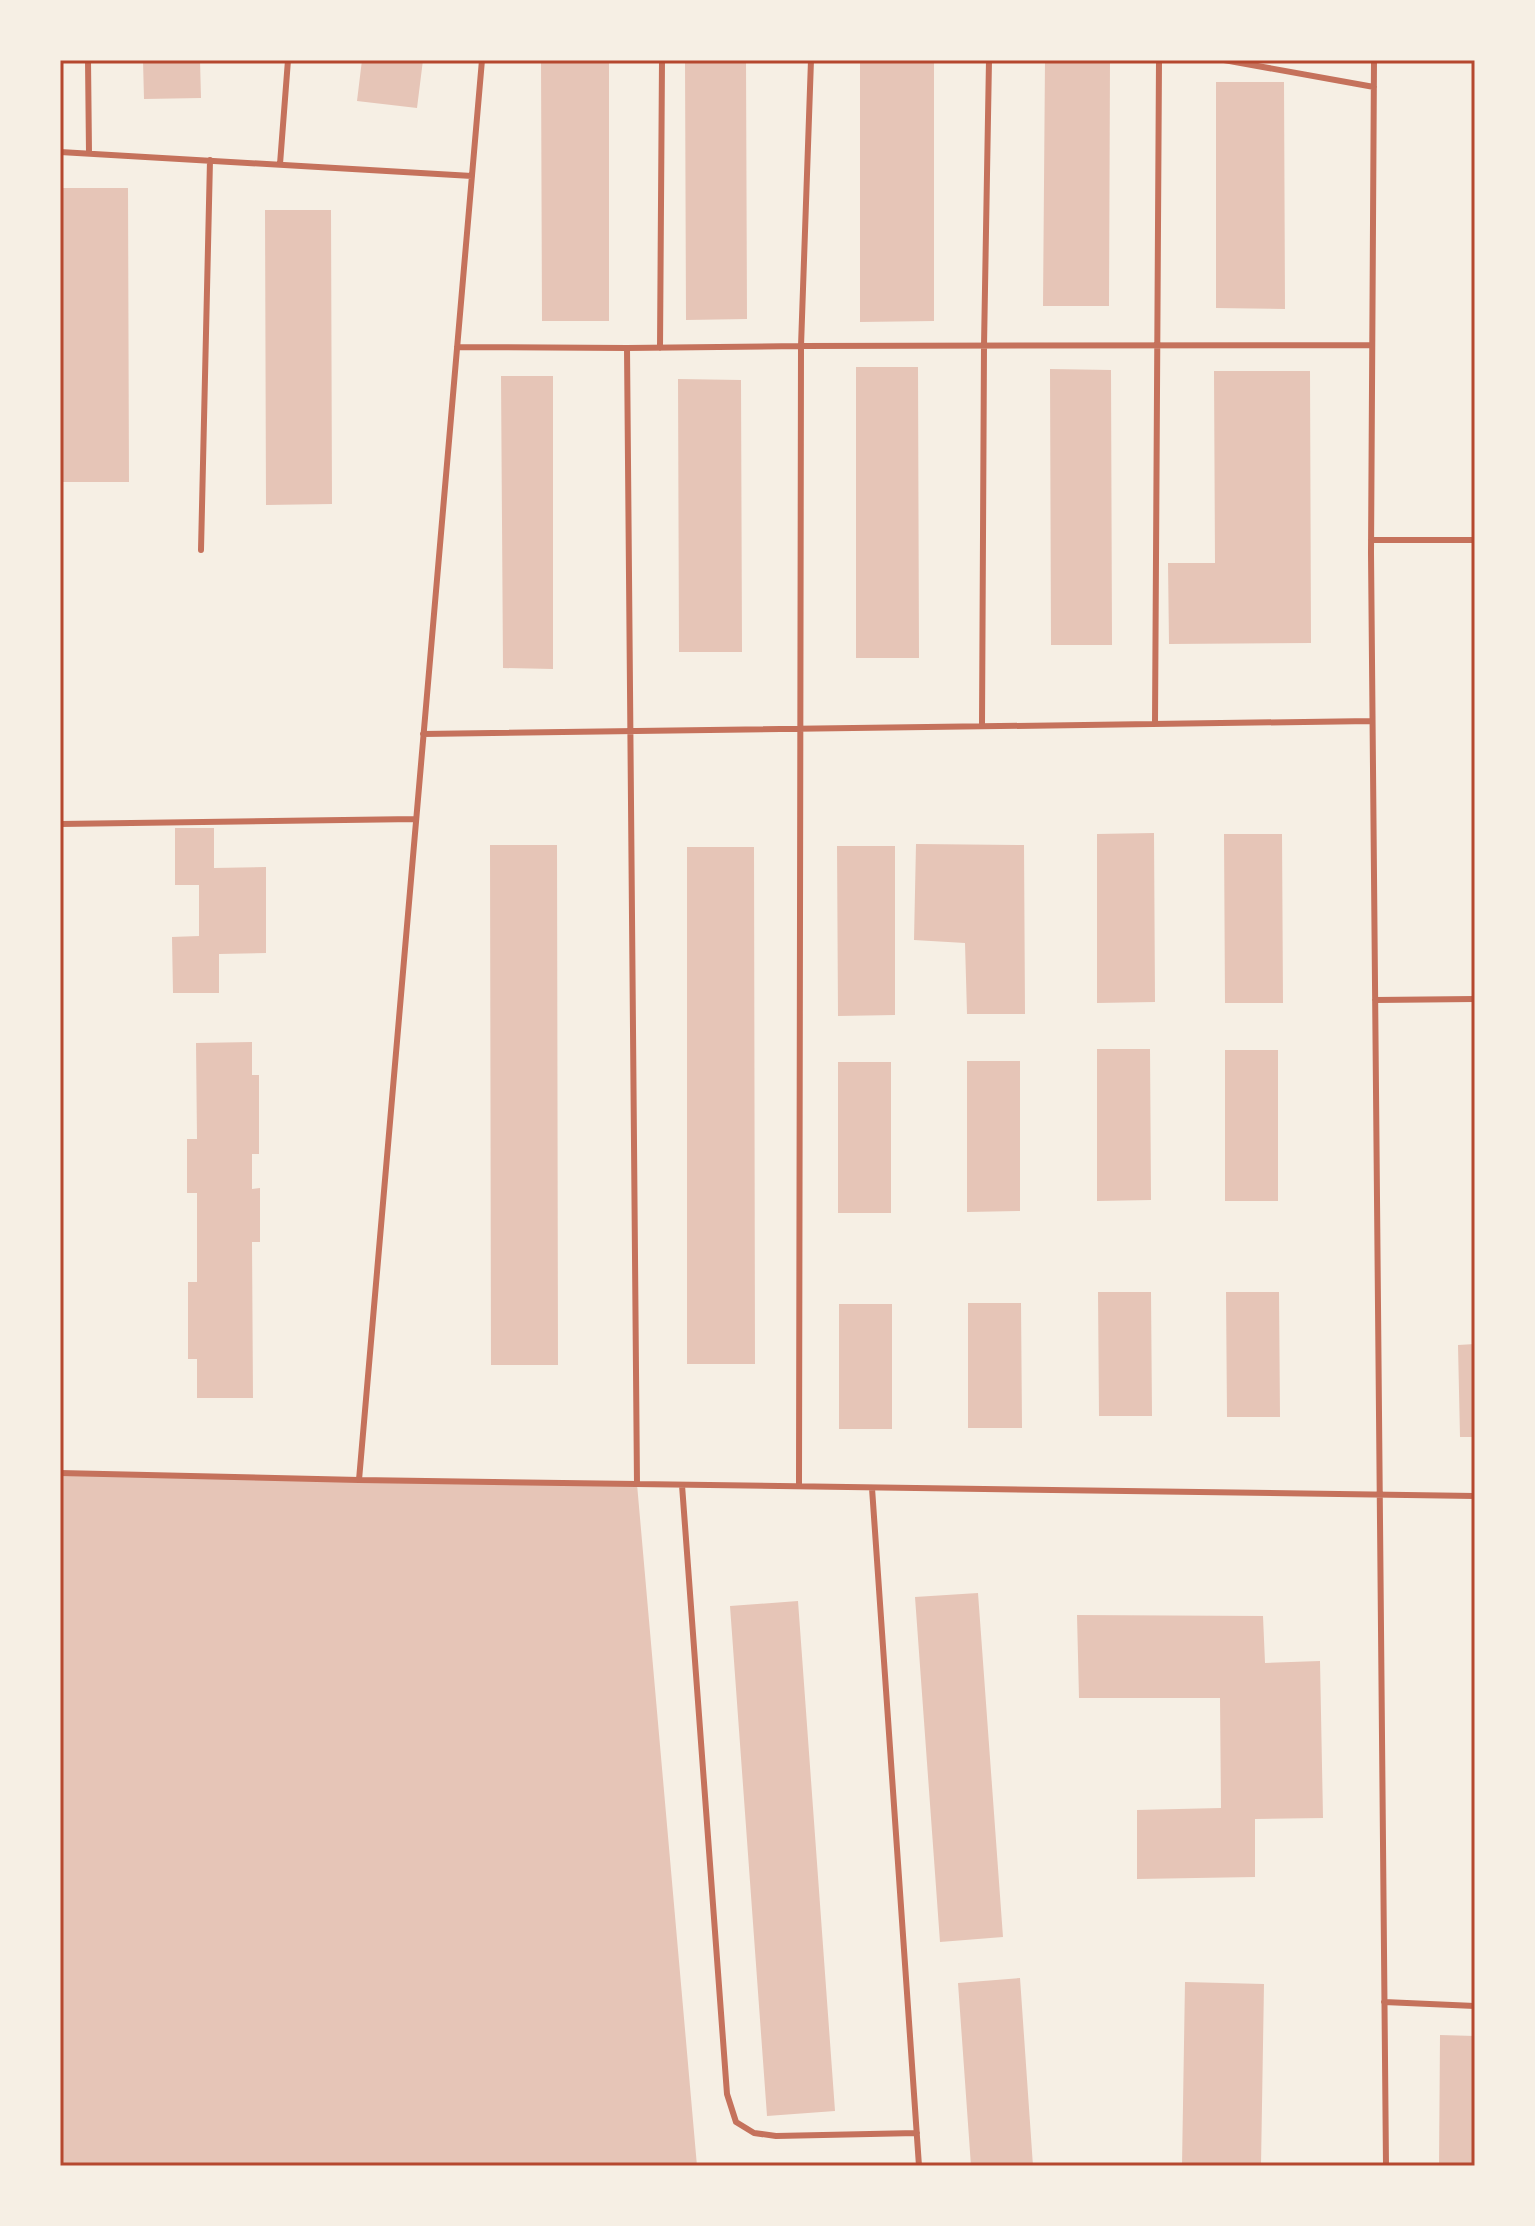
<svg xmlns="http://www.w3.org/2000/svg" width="1535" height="2226" font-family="'Public Sans',sans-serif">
	<rect width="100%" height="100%" fill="#f6efe4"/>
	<path fill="#e6c5b7" d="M143,60H200L201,98L144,99Z
		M362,60H423L417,108L357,101Z
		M541,60H609V321H542Z
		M685,60H746L747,319L686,320Z
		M860,60H934V321L860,322Z
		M1045,60H1110L1109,306H1043Z
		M1216,82H1284L1285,309L1216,308Z
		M62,188H128L129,482H63Z
		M265,210H331L332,504L266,505Z
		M856,367H918L919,658H856Z
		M1050,369L1111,370L1112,645H1051Z
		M1214,371H1310L1311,643L1169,644L1168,563H1215Z
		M501,376H553V669L503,668Z
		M678,379L741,380L742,652H679Z
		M175,828H214V868L266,867V953L219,954V993H173L172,937L199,936V885H175Z
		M1154,833L1155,1002L1097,1003V834Z
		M1224,834H1282L1283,1003H1225Z
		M916,844L1024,845L1025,1014H967L965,943L914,940Z
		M490,845H557L558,1365H491Z
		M837,846H895V1015L838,1016Z
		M687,847H754L755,1364H687Z
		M252,1042V1075H259V1154H252V1189L260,1188V1242H252L253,1398H197V1359H188V1282H197V1193H187V1139H197L196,1043Z
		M1097,1049H1150L1151,1200L1097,1201Z
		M1225,1050H1278V1201H1225Z
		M967,1061H1020V1211L967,1212Z
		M838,1062H891V1213H838Z
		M1098,1292H1151L1152,1416H1099Z
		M1226,1292H1279L1280,1417H1227Z
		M968,1303H1021L1022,1428H968Z
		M839,1304H892V1429H839Z
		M1475,1344V1437H1460L1458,1345Z
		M60,1472L637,1484L697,2166H60Z
		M978,1593L1003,1937L940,1942L915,1597Z
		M798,1601L835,2111L767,2116L730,1606Z
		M1077,1615L1263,1616L1265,1663L1320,1661L1323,1818L1255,1819V1877L1137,1879V1810L1221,1808L1220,1698H1079Z
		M1020,1978L1033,2166H971L958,1983Z
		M1185,1982L1264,1984L1261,2166H1182Z
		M1440,2035L1475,2036V2166H1439Z"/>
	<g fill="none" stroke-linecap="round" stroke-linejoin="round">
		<path stroke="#c5725c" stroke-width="6" d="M88,60L89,153
			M1224,60L1374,87
			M1374,60L1371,553L1386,2166
			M60,152L472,176
			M280,164L288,60
			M457,347L627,348L801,346L1372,345
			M627,348L637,1484
			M660,348L662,60
			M1371,540H1475
			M201,550L210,160
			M1155,724L1159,60
			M982,726L984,346L989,60
			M423,734L1372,721
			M60,824L416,819
			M1375,1000L1475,999
			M60,1473L359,1480L1475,1496
			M359,1480L482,60
			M682,1485L727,2094L736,2122L754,2133L776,2136L917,2133
			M799,1486L801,346L811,60
			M872,1488L919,2166
			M1384,2002L1475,2006"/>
	</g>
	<rect width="1535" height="2226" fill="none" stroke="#f6efe4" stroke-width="124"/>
	<rect x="62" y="62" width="1411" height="2102" fill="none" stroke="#b5482f" stroke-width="3"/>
</svg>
